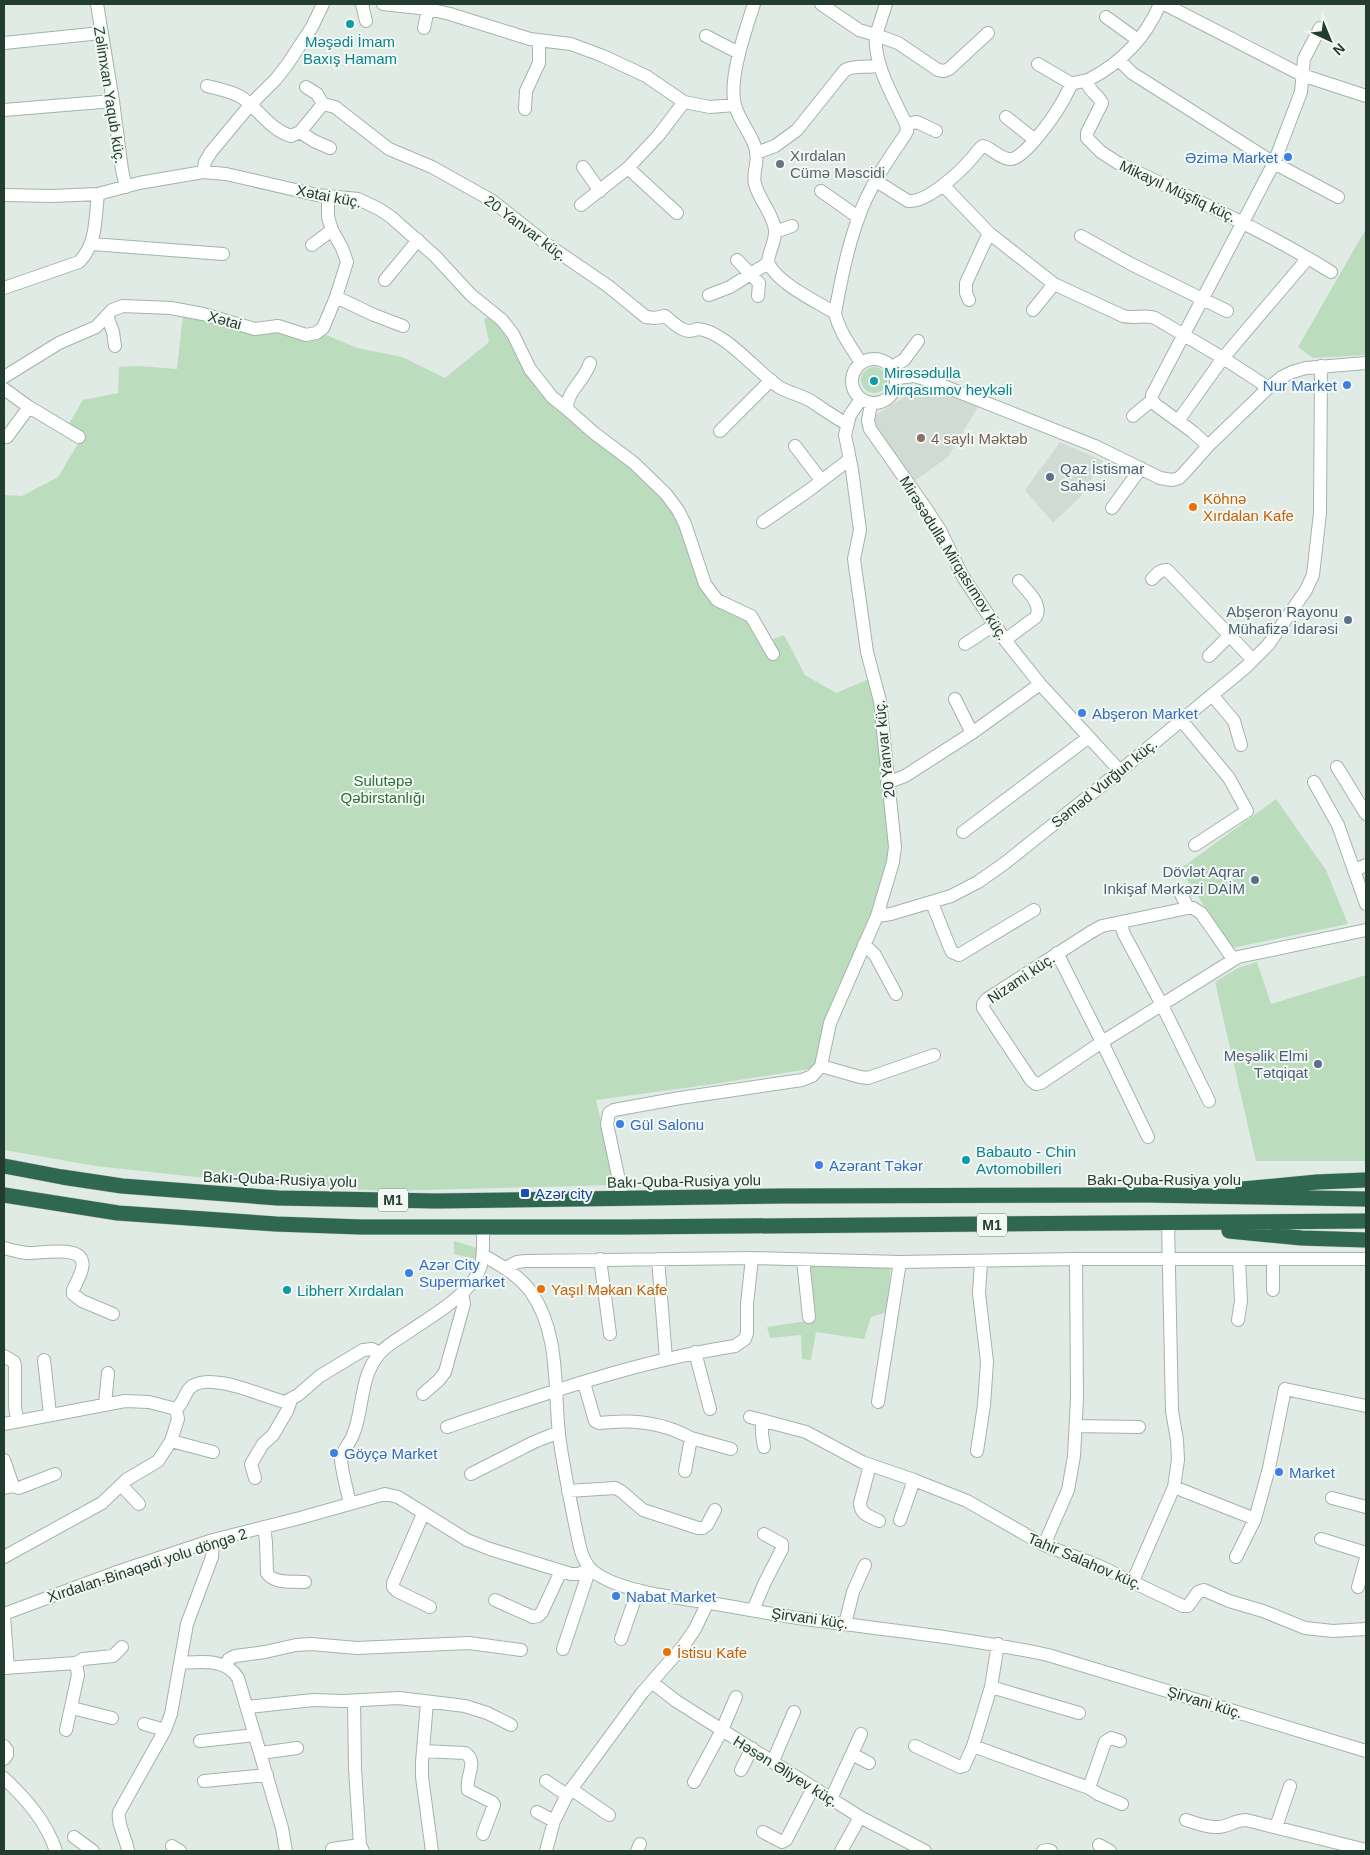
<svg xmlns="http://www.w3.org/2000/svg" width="1370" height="1855" font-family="Helvetica,sans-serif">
	<rect width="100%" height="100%" fill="#e1ebe5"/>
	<path fill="#cfdbd3" d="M923,385L978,407L948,457L913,482L870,419Z
		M1060,442L1103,461L1080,497L1053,523L1025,490Z"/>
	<path fill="#bbdcbd" d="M1366,229V355L1313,358L1298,347Z
		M183,315L274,330L324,334L357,348L402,357L445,378L489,342L484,319L491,315L557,403L656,489L679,518L699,582L747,617L763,643L784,635L805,675L836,693L869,679L877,703L891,850L882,887L816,1068L707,1085L596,1100L616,1185L386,1191L261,1184L96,1166L4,1150V495L22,496L58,477L79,442L68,425L83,400L118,393L119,367L137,366L177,369Z
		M861 380a13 13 0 1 1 26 0a13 13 0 1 1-26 0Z
		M1276,799L1326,870L1348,924L1232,948L1180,869Z
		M1257,962L1271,1004L1366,975V1161H1256L1215,982L1238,968Z
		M454,1241L477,1248L476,1259L454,1254Z
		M891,1265L887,1312L871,1317L864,1339L816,1332L811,1360L802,1359L801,1335L770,1338L767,1327L813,1320L811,1266Z"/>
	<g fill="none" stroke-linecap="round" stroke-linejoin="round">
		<defs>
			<path id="minor" d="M97,4L113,101L122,170L126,187
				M362,4L366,21
				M383,4L428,9L450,14L530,39L571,44L603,56L646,76L684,102L710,107L735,105
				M821,4L859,30L876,35C873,64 894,98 906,124L907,131L905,135C887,161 868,189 858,219C847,249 841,281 835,313C839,331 851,347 861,363
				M886,4L876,35L898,43L938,70L944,71L949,69L988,33
				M1164,4L1302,75L1366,96
				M1106,17L1138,40
				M424,28L428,9
				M706,36L739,53
				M4,43L101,33
				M1119,60L1132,73L1274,163L1338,197
				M1038,64L1072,84
				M1086,81C1090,93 1098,94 1102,103L1087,133V138L1101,152L1118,163C1191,198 1262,229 1331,272
				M207,86C219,89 231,91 241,97C259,109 270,130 291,136L300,132L323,104L335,107L389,149L432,167L491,200L548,245L608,286L646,317L655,318L665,316C674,323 685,336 697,329C724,330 757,372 779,387C789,393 801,395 811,401C823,409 834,417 847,424
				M306,87L317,94L323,104
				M525,109L526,91L539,63V40
				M4,110L113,101
				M1006,117L1035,140
				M906,124L917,122L936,131
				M300,132L314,141L330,148
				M756,153L775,146L797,130L845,70C856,64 868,69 880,65
				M583,167L600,191
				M628,168L677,213
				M203,172L205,162L211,152L250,105L276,79L287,65L312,27L323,4
				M876,181L908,201C927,203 960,172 972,158C976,154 978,149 983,146C992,148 1000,159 1010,159C1023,161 1054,116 1061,104C1065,98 1068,90 1072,84C1078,81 1084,82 1090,79C1122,62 1146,37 1160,4
				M943,185L989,233L1054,284L1123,316C1134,319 1144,314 1155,318L1223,358L1260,382L1267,389
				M821,191L858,217
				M4,195L52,196L98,194L139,183L203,172L226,174L317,195L358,199L379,209L391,217L435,256L471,295L502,320L513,334L530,369L552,397L567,409
				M581,205L628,168L658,136L684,102
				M775,232L792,226
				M1081,236L1131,264L1227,311
				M92,244L223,254
				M312,245L332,230
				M737,260L759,283L758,296
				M768,263C780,285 814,300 835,313
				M385,280L418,240
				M4,288L79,262C97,244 95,219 98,194
				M709,295L730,287L768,263C768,252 776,242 775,230C773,213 759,200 755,184C752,174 759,161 756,150C752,134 739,121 735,105C728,79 746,29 754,4
				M336,297L374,315L403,326
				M969,300L966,293V283L989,233
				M1033,310L1054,284
				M107,316L113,332L115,346
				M852 381a22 22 0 1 1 44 0a22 22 0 1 1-44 0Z
				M590,363C585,380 566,392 567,409L594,433L634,463L666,494L678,510L685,524L705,584L717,600L751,616L773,654
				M892,367L904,360L918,341
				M4,377L59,343L96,327L112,310L123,306L171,308L203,314L255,329L278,326L306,335L316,333L323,328L336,297L347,262L342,248L332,230L328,217V196
				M897,378L914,376L931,381L1095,446L1160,478L1172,480L1179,478L1185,472L1208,446L1267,389L1282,377L1292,372L1306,368L1366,363
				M4,389L29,407L79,437
				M871,403L868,421L870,429L927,510L940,530L963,577L1005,640L1040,684L1120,771
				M1133,416L1152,400
				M1178,421L1223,358L1308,258
				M720,431L771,380
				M7,437L29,407
				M795,446L821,480
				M1208,446L1193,432L1156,405L1152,400V395L1274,163L1301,92L1304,59L1320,28
				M1112,508L1141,468
				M763,522L808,491L850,459
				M1152,579C1156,575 1160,569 1167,570L1253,660
				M1005,640L1036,617C1043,604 1027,591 1019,581
				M965,644L994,625
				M1209,656L1230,635
				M1212,695L1234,721L1241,745
				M955,699L972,733
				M1182,721L1229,778L1247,811L1195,845
				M1337,767L1366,814
				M1314,782L1338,825L1366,904
				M887,783L905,776L972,733L1040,684
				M963,832L1089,737
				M1354,871L1366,865
				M1180,892L1188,908
				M932,903L950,948L952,952L959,955L1034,910
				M877,916L891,914L951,896L978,882L1005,863L1120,771L1246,667L1268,645L1306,590L1313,575L1320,513L1321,366
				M1120,923L1124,934L1162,1005L1209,1101
				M864,944L875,955L896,994
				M1057,953L1102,1042L1148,1137
				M1233,959L1201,913L1193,908H1188L1102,926L1091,932L987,999L983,1004V1008L1031,1080L1036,1084L1041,1083L1102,1042L1238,957L1366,930
				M821,1066L860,1077L868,1078L934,1055
				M623,1199L607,1124L609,1113L614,1110L680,1098L802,1080L812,1076L821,1066L830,1023L877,916L893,862L895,847L880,701L867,652L854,559L860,530L852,470L845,435L850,415L861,399
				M4,1248C11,1250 19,1252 27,1253C38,1254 78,1245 82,1261C85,1268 76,1283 73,1290V1294L82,1301L113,1314
				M483,1255C500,1265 519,1275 531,1292C560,1333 554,1388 559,1435C563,1465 569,1494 575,1524C579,1541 580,1561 594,1572C622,1593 682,1598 716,1604C746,1609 776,1615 805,1619C887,1630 968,1638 1048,1655L1366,1751
				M600,1259L610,1334
				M658,1259L666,1359
				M803,1260L809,1317
				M506,1268L517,1262L526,1261L752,1258L900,1262L1076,1259H1366
				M1273,1290V1259
				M1238,1320L1241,1301L1239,1259
				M695,1352L710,1409
				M4,1356L14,1362L15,1366V1406L17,1421
				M44,1360L50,1414
				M584,1383L595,1421L599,1423C631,1419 663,1422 691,1438L685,1471
				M423,1394L439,1380L445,1372L464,1304L462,1293
				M878,1402L900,1262
				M105,1404L108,1373
				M176,1409C184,1403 184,1393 191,1387C210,1371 264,1397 285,1402L298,1395L320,1376L363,1350L372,1349L380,1353
				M750,1417L806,1432L862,1462L914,1480L967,1501L1044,1545L1097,1565L1183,1606H1188L1198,1592L1204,1590L1229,1601L1263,1611L1305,1628L1333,1631L1366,1629
				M762,1420V1434L764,1447
				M4,1424L125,1401L149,1402L176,1409
				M1076,1426L1139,1427
				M447,1427C541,1395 636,1361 735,1346L745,1339L747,1333V1304L752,1258
				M691,1438L731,1449
				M171,1441L213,1452
				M977,1451L984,1405L987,1362L979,1293L981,1262
				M4,1460L13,1486
				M870,1465L860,1503C860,1514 869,1516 879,1521
				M471,1474L534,1442L559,1432
				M255,1478L251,1464L263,1444L273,1435L287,1411L291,1400
				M121,1485L139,1504
				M1174,1487L1255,1519
				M4,1488L13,1486L19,1488L55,1474
				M568,1491L615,1488L621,1491L643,1510L698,1528H703L707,1525L715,1510
				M1332,1498L1366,1507
				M350,1504C348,1494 341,1468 341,1459C342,1451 350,1443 353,1435C364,1409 359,1377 380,1353C387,1345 398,1339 407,1333C430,1317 474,1293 481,1265C484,1252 483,1239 483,1227
				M423,1514L393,1583V1587L397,1591L430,1607
				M900,1520L914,1480
				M264,1527L266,1542L267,1573C273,1584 294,1581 305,1582
				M1321,1539L1366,1553
				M1044,1545L1068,1490L1074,1456L1077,1399L1076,1259
				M4,1557L102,1503L126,1480L158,1461L171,1441L178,1419L176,1409
				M1236,1557L1255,1519L1269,1468L1285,1389L1366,1406
				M1133,1581L1174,1487L1178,1460L1177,1440L1172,1411L1168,1223
				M1358,1587L1366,1558
				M495,1600L533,1617L538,1616L542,1612L561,1571
				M753,1610L765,1582L782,1549V1544L764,1534
				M4,1614L114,1573L213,1540L300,1518L385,1494L398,1497L467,1540L490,1549L571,1574H579L590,1568
				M4,1616L8,1668
				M845,1624L853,1592L865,1565
				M621,1639L638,1590
				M998,1644L991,1687L973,1746L1089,1788L1098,1794L1122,1804
				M563,1649L590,1568
				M76,1663L83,1659L113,1656L122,1647
				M180,1663C201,1662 226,1658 238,1678L282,1828L286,1851
				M226,1665L229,1659L235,1656L265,1652L296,1645L311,1644L357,1648L469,1643L521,1650
				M4,1668L76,1663L78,1675L66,1730
				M653,1683L676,1701L860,1817L925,1851
				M991,1687L1079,1713
				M354,1701L355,1769L360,1845L363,1851
				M427,1702L422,1762V1777L432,1851
				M248,1707L313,1700L344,1701L399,1698L465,1706L487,1713L511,1725
				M72,1708L112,1718
				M144,1724L165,1730
				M200,1741L255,1735
				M4,1746L7,1750V1755L4,1759
				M915,1746L960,1767L964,1766L973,1746
				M423,1751L465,1753C479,1761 465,1777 468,1790L492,1802L494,1805L483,1834
				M261,1753L297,1748
				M852,1754L869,1763
				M773,1761L794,1712
				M741,1770L752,1748
				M4,1778C26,1799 46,1821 56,1851
				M204,1781L267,1775
				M546,1781L567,1795
				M694,1782L722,1730L736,1697
				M1089,1788L1105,1742L1111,1738L1120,1741
				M571,1789L609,1815
				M831,1799L861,1734
				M537,1812L554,1821
				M1186,1820C1196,1823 1207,1828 1218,1827C1228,1827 1235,1820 1246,1820L1366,1850
				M1276,1827L1290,1786
				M763,1832L782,1842L786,1840L813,1788
				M74,1837L93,1851
				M1099,1845L1110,1851
				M172,1846L180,1851
				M332,1849L360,1845
				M128,1851C126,1837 117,1825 119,1812L165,1730L171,1714L187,1624L212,1557L213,1540
				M546,1851L554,1821L567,1795L642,1693L684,1645L695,1629L708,1602
				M637,1851L640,1844
				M841,1851L860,1817
				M1043,1851L1048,1850L1051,1851"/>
			<path id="highway" d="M4,1166L62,1177L122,1186L278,1198L437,1201L784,1196L1147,1195L1366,1199
				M1243,1189L1317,1182L1366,1180
				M4,1195L118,1213L276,1224L361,1227H625L1366,1221
				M1229,1231L1302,1238L1366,1240"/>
		</defs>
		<use href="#minor" stroke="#a4b3ab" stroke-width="14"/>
		<use href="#highway" stroke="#c1c8c5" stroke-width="16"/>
		<use href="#minor" stroke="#fff" stroke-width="12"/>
		<use href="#highway" stroke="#2f6750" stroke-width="15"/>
	</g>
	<g fill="#0f9aa8" stroke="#f2f8f3" stroke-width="2">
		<circle cx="350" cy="24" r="5"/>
		<circle cx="874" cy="381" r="5"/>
		<circle cx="966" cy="1160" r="5"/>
		<circle cx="287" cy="1290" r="5"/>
	</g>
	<g fill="#3f7fe0" stroke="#f2f8f3" stroke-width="2">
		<circle cx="1288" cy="157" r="5"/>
		<circle cx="1347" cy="385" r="5"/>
		<circle cx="1082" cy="713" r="5"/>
		<circle cx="620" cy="1124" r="5"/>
		<circle cx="819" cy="1165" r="5"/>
		<circle cx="409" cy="1273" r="5"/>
		<circle cx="334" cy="1453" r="5"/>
		<circle cx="1279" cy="1472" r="5"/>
		<circle cx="616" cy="1596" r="5"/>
	</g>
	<circle fill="#6b7280" stroke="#f2f8f3" stroke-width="2" cx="780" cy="164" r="5"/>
	<circle fill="#8d6e63" stroke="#f2f8f3" stroke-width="2" cx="921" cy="438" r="5"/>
	<g fill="#5c6f8a" stroke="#f2f8f3" stroke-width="2">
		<circle cx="1050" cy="477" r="5"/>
		<circle cx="1348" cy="620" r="5"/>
		<circle cx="1255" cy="880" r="5"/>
		<circle cx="1318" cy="1064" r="5"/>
	</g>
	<g fill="#e8710a" stroke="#f2f8f3" stroke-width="2">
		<circle cx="1193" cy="507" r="5"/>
		<circle cx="541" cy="1289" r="5"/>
		<circle cx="667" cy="1652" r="5"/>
	</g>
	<rect fill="#1a4fb4" stroke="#f2f8f3" stroke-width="2" x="520" y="1188" width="10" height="10" rx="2.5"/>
	<g text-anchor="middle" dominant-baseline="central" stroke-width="4" stroke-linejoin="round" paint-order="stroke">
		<g fill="#f2f8f3" stroke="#60746a" stroke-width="1">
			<rect x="378" y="1188.5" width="30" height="23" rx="4"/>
			<rect x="977" y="1213.5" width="30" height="23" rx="4"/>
		</g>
		<g font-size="14" font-weight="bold" fill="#223c2f">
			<text x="393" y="1200">M1</text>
			<text x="992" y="1225">M1</text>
		</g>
		<g font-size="15" fill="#0d838f" stroke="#f2f8f3" text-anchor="start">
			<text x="350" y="41" text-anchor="middle">Məşədi İmam<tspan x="350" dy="17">Baxış Hamam</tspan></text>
			<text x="884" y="372">Mirəsədulla<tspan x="884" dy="17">Mirqasımov heykəli</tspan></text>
			<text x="976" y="1151">Babauto - Chin<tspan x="976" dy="17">Avtomobilleri</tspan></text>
			<text x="297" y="1290">Libherr Xırdalan</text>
		</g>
		<g font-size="15" fill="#223c2f" stroke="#f2f8f3">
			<text transform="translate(110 95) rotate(81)">Zəlimxan Yaqub küç.</text>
			<text transform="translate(1178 191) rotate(25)">Mikayıl Müşfiq küç.</text>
			<text transform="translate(329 196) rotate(11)">Xətai küç.</text>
			<text transform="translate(526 228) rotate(37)">20 Yanvar küç.</text>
			<text transform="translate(225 320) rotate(15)">Xətai</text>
			<text transform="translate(954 558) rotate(58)">Mirəsədulla Mirqasımov küç.</text>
			<text transform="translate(884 749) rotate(-96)">20 Yanvar küç.</text>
			<text transform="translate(1104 783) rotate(-39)">Səməd Vurğun küç.</text>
			<text transform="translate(1021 978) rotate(-34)">Nizami küç.</text>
			<text transform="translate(280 1179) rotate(2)">Bakı-Quba-Rusiya yolu</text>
			<text x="1164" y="1179">Bakı-Quba-Rusiya yolu</text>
			<text transform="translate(684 1181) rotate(-1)">Bakı-Quba-Rusiya yolu</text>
			<text transform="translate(1085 1561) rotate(23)">Tahir Salahov küç.</text>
			<text transform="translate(147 1565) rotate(-18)">Xırdalan-Binəqədi yolu döngə 2</text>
			<text transform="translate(810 1618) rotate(8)">Şirvani küç.</text>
			<text transform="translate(1205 1702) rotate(17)">Şirvani küç.</text>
			<text transform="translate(786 1771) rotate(32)">Həsən Əliyev küç.</text>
		</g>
		<g font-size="15" fill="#5b616d" stroke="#f2f8f3" text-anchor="start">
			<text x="790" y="155">Xırdalan<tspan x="790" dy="17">Cümə Məscidi</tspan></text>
		</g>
		<g font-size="15" fill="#366cbe" stroke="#f2f8f3" text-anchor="start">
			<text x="1278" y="157" text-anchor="end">Əzimə Market</text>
			<text x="1337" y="385" text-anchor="end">Nur Market</text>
			<text x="1092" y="713">Abşeron Market</text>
			<text x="630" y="1124">Gül Salonu</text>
			<text x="829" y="1165">Azərant Təkər</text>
			<text x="419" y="1264">Azər City<tspan x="419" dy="17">Supermarket</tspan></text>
			<text x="344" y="1453">Göyçə Market</text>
			<text x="1289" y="1472">Market</text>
			<text x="626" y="1596">Nabat Market</text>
		</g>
		<g font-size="15" fill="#785e54" stroke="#f2f8f3" text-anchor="start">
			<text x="931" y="438">4 saylı Məktəb</text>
		</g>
		<g font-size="15" fill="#4e5e75" stroke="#f2f8f3" text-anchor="end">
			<text x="1060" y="468" text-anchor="start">Qaz İstismar<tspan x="1060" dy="17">Sahəsi</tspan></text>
			<text x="1338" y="611">Abşeron Rayonu<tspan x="1338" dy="17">Mühafizə İdarəsi</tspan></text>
			<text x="1245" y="871">Dövlət Aqrar<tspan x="1245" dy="17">Inkişaf Mərkəzi DAİM</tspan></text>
			<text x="1308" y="1055">Meşəlik Elmi<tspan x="1308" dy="17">Tətqiqat</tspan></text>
		</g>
		<g font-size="15" fill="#c56008" stroke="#f2f8f3" text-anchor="start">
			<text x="1203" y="498">Köhnə<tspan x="1203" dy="17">Xırdalan Kafe</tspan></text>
			<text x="551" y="1289">Yaşıl Məkan Kafe</text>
			<text x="677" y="1652">İstisu Kafe</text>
		</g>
		<g font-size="15" fill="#2d7139" stroke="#f2f8f3">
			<text x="383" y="780">Sulutəpə<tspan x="383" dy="17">Qəbirstanlığı</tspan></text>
		</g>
		<g font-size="15" fill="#164399" stroke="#f2f8f3" text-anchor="start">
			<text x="535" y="1193">Azər city</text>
		</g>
	</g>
	<rect width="1370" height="1855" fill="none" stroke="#223c2f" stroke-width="10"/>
	<g transform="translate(1330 40) rotate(136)" stroke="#f2f8f3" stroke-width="4" paint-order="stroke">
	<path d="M0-4L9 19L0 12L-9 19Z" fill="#223c2f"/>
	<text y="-8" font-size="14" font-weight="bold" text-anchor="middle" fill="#223c2f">N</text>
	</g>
</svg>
